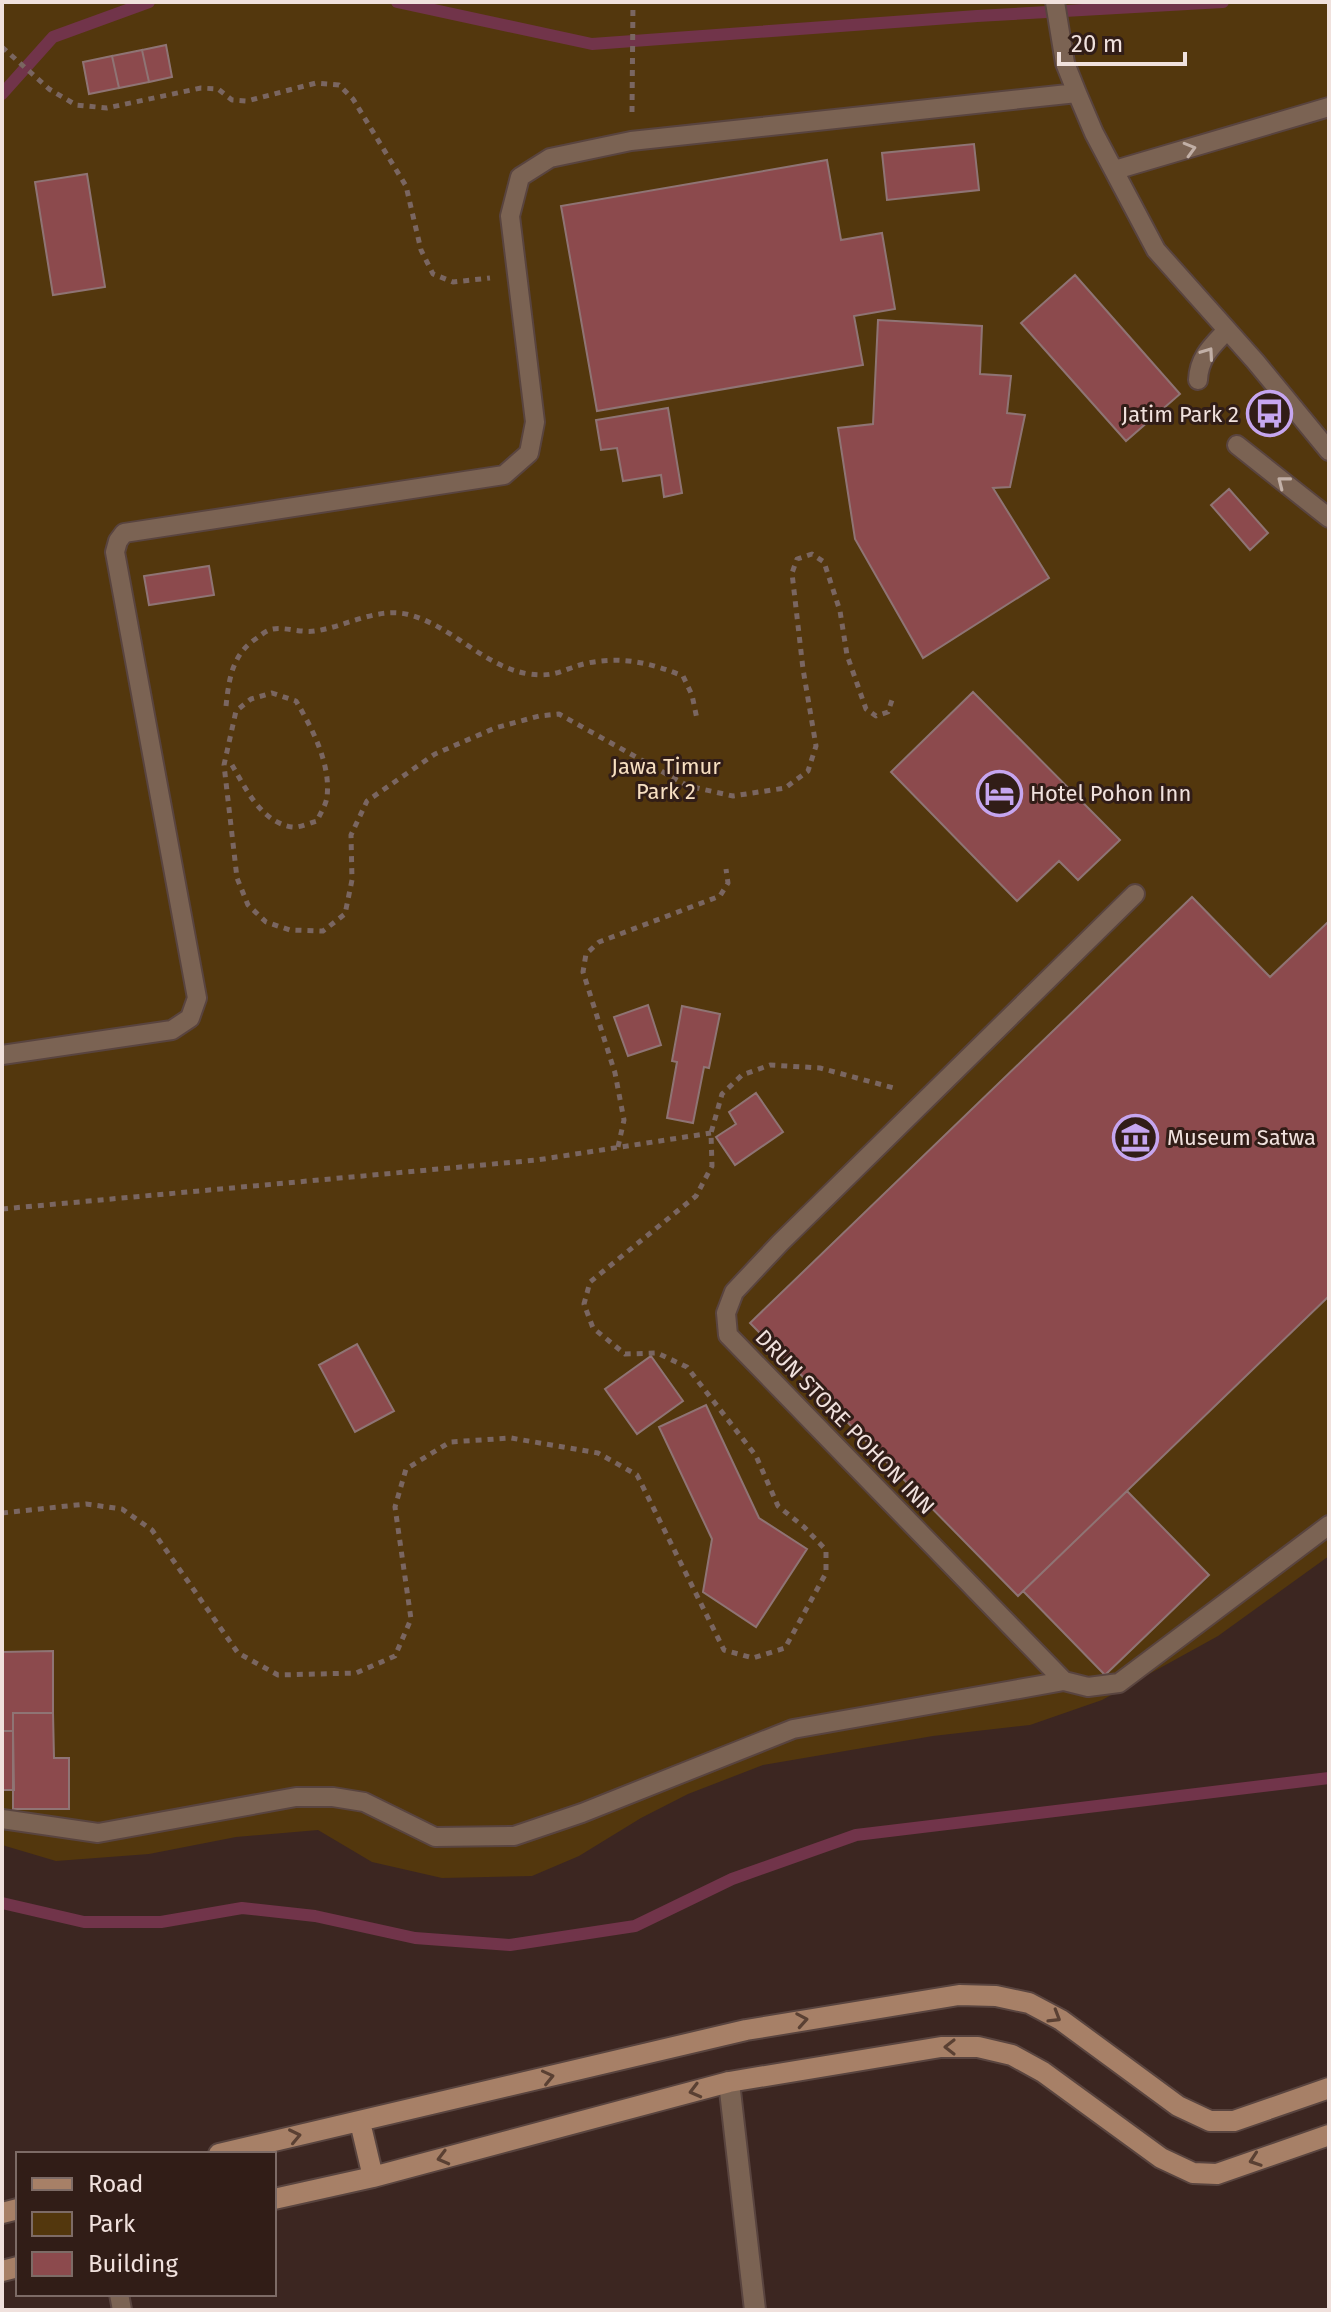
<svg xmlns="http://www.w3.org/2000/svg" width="1331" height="2312" font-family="'Fira Sans',sans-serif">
	<rect width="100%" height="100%" fill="#3c2621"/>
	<path fill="#53370d" d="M2,2H1329V1556L1218,1636L1102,1700L1030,1725L933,1736L763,1765L688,1794L641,1818L579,1856L532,1876L442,1878L372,1862L318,1830L236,1837L149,1854L56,1861L2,1845Z"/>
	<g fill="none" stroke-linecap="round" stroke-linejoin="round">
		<path stroke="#71344a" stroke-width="12" d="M397,2L592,44L977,16L1223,2
			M2,94L53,37L149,2
			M2,1903L84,1922H161L242,1908L315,1916L415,1938L510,1945L635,1926L732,1879L856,1835L1329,1778"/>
	</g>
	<path fill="#8c4a4d" stroke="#8f7474" stroke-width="2" d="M166,45L172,77L149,82L142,50Z
		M142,50L149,82L119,88L112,56Z
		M112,56L119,88L89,94L83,62Z
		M974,144L979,190L887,200L882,153Z
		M827,160L841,240L882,233L895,309L854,316L863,365L597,411L561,206Z
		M87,174L105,287L53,295L35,182Z
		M1075,275L1180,394L1126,441L1021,323Z
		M878,320L982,326L980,374L1011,376L1007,413L1025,415L1010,487L993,488L1049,578L923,658L855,539L838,428L873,424Z
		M668,408L682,493L664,497L661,475L623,481L617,448L601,450L596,420Z
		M1229,489L1268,533L1250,550L1211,505Z
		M209,566L214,595L149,605L144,576Z
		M973,692L1120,840L1078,880L1059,861L1017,901L891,772Z
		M1192,897L1270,977L1329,921V1296L1018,1596L750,1323Z
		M648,1005L661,1045L628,1056L614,1017Z
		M682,1006L720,1014L709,1068L704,1067L693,1123L667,1118L677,1062L672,1061Z
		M756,1093L783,1132L735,1165L716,1137L736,1124L729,1112Z
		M357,1344L394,1411L355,1432L319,1365Z
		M651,1356L683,1401L637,1434L605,1389Z
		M706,1405L759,1518L807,1549L756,1627L703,1592L712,1539L659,1427Z
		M1127,1491L1209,1575L1105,1675L1023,1591Z
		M53,1651V1713H13V1731H2V1652Z
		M13,1713H53L54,1758H69V1809H13Z
		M2,1731H13L14,1790H2Z"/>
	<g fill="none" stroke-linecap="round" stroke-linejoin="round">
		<defs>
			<path id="lane" d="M1055,2L1065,63L1077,93L1094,133L1156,250L1255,361L1329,451
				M1115,170L1329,107
				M1198,380C1199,357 1212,346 1227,330
				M1237,445L1329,518
				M1135,894L780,1243L734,1292L726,1313L728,1335L1064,1681L1088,1687L1119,1683L1329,1525
				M2,1055L172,1030L190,1018L197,998L115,552L118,541L124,533L504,475L529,453L535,422L510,216L520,177L550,158L631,141L1077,93
				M2,1819L98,1833L296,1797H333L364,1802L435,1837L514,1836L582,1813L793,1729L1064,1681
				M119,2294L122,2310"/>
			<path id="street" d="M729,2082L755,2310"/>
			<path id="secondary" d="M360,2122L373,2177
				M219,2154L746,2030L959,1995L996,1996L1029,2003L1061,2020L1178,2106L1210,2121H1234L1329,2088
				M274,2199L373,2177L729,2082L941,2047H978L1012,2055L1043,2072L1161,2158L1193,2173L1217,2174L1329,2135
				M2,2213L18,2209
				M2,2271L18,2267"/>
		</defs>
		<use href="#lane" stroke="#59443f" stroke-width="22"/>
		<use href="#street" stroke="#59443f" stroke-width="24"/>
		<use href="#secondary" stroke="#59443f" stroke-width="24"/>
		<path stroke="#7a6661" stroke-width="5" stroke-dasharray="6 6" stroke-linecap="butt" d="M2,47L49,89L76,105L107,108L201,88L218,89L232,100L247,101L316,83L339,85L353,99L406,186L421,250L433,274L453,282L490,278
			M632,112L633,2
			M226,706C229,679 232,654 257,638C261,635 267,630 273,629C286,627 301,633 315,631C345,627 378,606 410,615C454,627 484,667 529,674C557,678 564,668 588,663C622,656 651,663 683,676L692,695L697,719
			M232,765C246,789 261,822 292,827C299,828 309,823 317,821C320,814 326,805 327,797C331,764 312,728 296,701L272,693L251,699L236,711L224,765L237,878L248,905L266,922L290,930L323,931L345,914L352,880L351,835L367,801L435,754L495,728L539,716L559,714L688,786L733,796L785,788L808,771L816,746L803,669L792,573L797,559L812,554L824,562L840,611L847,655L866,709L876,716L888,712L893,697
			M618,1147L624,1120L615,1073L583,972L586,954L599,942L720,896L728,883L726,869
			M2,1209L537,1160L711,1133
			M2,1513L86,1504L122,1509L152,1530L238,1653L278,1675L356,1673L395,1656L411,1619L395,1507L406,1469L450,1442L511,1438L598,1453L637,1475L724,1650L753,1658L785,1648L826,1573V1550L804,1527L778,1506L756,1456L687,1367L657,1353L625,1354L593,1328L584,1304L590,1282L696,1196L712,1166L711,1133L722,1094L742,1075L770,1065L820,1068L894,1088"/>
		<use href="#lane" stroke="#7b6353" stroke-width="18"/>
		<use href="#street" stroke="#7b6353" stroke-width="20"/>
		<use href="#secondary" stroke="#a78067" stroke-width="20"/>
	</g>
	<defs><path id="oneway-chevron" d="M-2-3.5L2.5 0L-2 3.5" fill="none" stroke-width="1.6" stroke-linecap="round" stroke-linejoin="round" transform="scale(2)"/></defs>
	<g stroke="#c1afa6">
		<use href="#oneway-chevron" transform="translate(1190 149) rotate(-16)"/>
		<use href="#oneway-chevron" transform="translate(1208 353) rotate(-55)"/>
		<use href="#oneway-chevron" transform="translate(1283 482) rotate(-142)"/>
	</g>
	<g stroke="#5a4033">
		<use href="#oneway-chevron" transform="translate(1055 2017) rotate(31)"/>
		<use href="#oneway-chevron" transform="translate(802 2020) rotate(-10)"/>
		<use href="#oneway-chevron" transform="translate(950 2047) rotate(180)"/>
		<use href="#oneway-chevron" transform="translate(548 2077) rotate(-13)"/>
		<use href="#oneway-chevron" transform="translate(695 2091) rotate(165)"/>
		<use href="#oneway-chevron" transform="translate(295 2136) rotate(-12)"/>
		<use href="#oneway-chevron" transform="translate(443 2158) rotate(165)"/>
		<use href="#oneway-chevron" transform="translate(1255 2160) rotate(161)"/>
	</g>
	<defs>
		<symbol id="bus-ring" viewBox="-11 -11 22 22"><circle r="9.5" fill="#311d17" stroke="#c6a6f0" stroke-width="1.5"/><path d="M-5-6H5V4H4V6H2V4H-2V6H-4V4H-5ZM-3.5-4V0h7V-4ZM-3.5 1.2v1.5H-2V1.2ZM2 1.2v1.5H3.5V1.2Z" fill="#c6a6f0"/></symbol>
		<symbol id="hotel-ring" viewBox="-11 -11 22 22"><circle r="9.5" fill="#311d17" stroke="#c6a6f0" stroke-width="1.5"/><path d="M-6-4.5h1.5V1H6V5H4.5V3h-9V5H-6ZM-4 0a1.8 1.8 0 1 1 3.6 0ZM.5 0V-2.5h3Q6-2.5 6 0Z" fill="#c6a6f0"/></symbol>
		<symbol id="museum-ring" viewBox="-11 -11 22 22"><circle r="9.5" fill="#311d17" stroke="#c6a6f0" stroke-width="1.5"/><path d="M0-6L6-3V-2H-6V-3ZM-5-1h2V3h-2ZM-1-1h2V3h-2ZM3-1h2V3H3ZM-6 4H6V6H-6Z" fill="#c6a6f0"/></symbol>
	</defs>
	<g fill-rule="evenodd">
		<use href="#bus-ring" x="1244" y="388" width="51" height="51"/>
		<use href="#hotel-ring" x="974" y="768" width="51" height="51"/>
		<use href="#museum-ring" x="1110" y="1112" width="51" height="51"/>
	</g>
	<g text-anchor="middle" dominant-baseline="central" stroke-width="6" stroke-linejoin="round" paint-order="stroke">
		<g font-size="22" fill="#f0e1dd" stroke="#311d17" text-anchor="start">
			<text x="1239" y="414" text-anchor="end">Jatim Park 2</text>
			<text x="1030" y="793">Hotel Pohon Inn</text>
			<text x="1167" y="1137">Museum Satwa</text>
		</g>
		<g font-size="22" fill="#f7dfc1" stroke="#311d17">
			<text x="666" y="766">Jawa Timur<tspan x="666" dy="25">Park 2</tspan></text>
		</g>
		<g font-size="22" fill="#f0e1dd" stroke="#311d17">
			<text transform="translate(845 1422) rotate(46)">DRUN STORE POHON INN</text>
		</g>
	</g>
	<rect width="1331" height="2312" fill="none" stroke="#f0e1dd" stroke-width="8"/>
	<rect x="16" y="2152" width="260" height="144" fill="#311d17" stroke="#7d6b66" stroke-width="2"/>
	<rect x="32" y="2178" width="40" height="12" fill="#a78067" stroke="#7d6b66" stroke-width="2"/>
	<text x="88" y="2192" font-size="24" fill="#f0e1dd">Road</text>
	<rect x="32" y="2212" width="40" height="24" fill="#53370d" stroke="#7d6b66" stroke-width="2"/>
	<text x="88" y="2232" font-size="24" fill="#f0e1dd">Park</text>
	<rect x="32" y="2252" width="40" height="24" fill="#8c4a4d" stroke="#7d6b66" stroke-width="2"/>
	<text x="88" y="2272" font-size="24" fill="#f0e1dd">Building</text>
	<path d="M1059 52v12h126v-12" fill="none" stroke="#f0e1dd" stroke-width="4"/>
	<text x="1071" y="52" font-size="24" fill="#f0e1dd" stroke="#311d17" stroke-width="6" paint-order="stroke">20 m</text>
</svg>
